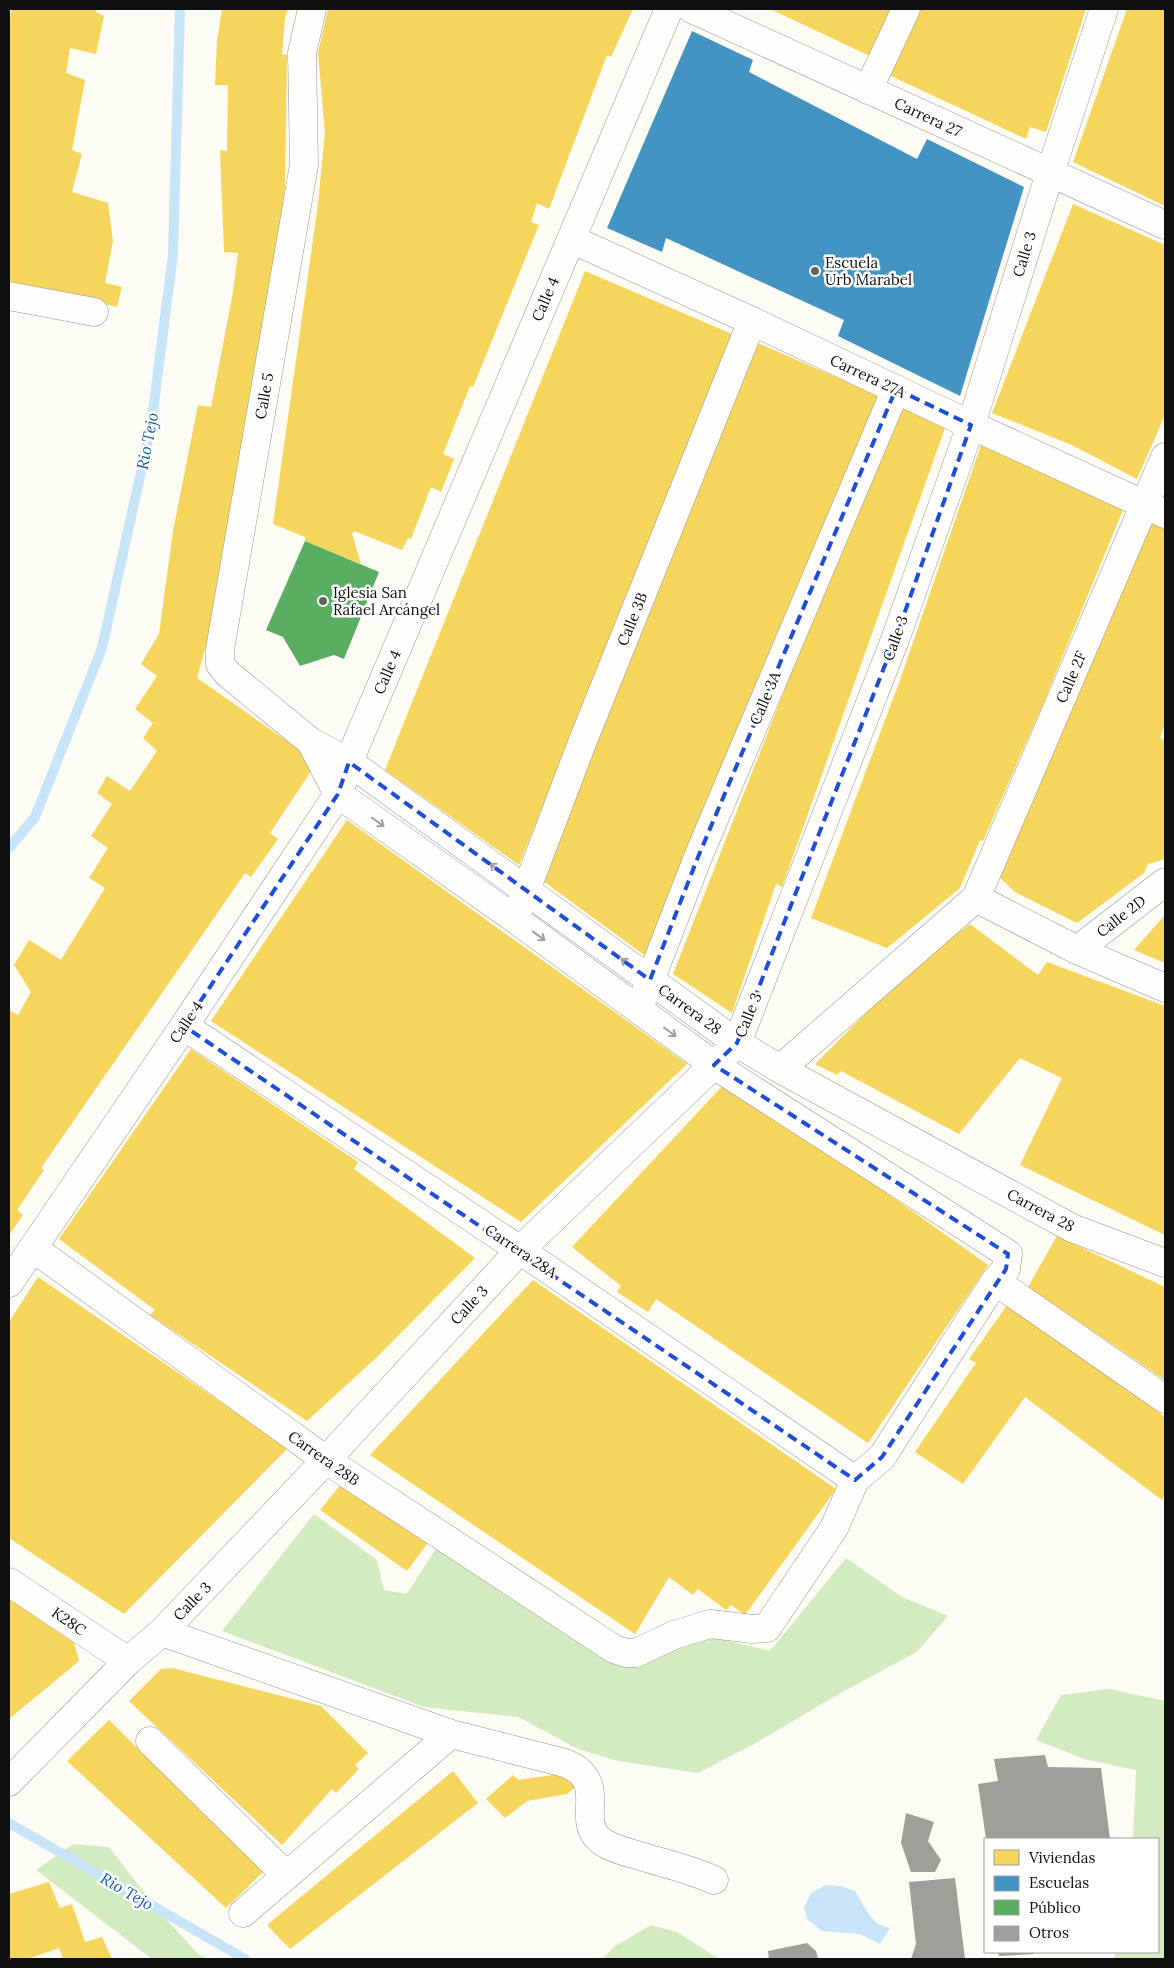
<svg xmlns="http://www.w3.org/2000/svg" width="1174" height="1968" font-family="Lora,serif">
	<rect width="100%" height="100%" fill="#fcfbf4"/>
	<path fill="#d3ebc0" d="M314,1514L377,1560L384,1590L407,1594L438,1545L624,1666L699,1634L770,1651L846,1558L902,1597L948,1616L917,1652L846,1690L752,1745L698,1773L618,1761L578,1749L518,1717L424,1707L222,1631Z
		M1109,1689L1165,1701V1959H1114L1116,1952H1158V1839H1133L1136,1770L1084,1759L1036,1740L1061,1695Z
		M73,1844L109,1847L156,1908L199,1955L209,1959H152L36,1870Z
		M651,1925L677,1932L719,1959H602L615,1946Z"/>
	<path fill="#c8e4f8" d="M826,1885L841,1886L855,1891L870,1916L878,1924L890,1928L880,1944L860,1934L822,1931L807,1919L804,1907L811,1893Z"/>
	<path fill="#f6d55c" d="M12,9H97L96,12L104,16L96,54L70,48L66,73L85,80L72,150L82,154L72,192L108,203L113,241L105,283L122,287L117,307L9,281V21Z
		M222,9H288L285,18L282,54L287,55L285,186L278,250L213,620L197,678L317,762L270,833L278,839L251,877L245,873L41,1168L44,1170L17,1210L23,1215L9,1235V1010L18,1015L31,992L14,965L29,940L61,960L105,888L89,878L108,848L91,836L112,804L97,793L107,776L130,791L157,751L143,738L153,723L135,709L157,676L141,664L159,634L173,531L198,405L211,407L233,292L238,253L224,252L220,150L227,151L228,85H215L217,41Z
		M328,9H633L611,57L607,55L549,209L537,203L531,222L539,225L473,387L470,386L443,454L454,459L441,492L431,487L411,539L408,538L402,550L354,531L352,534L361,564L305,541V537L273,524L318,204L325,133L318,53Z
		M770,9H895L872,57Z
		M916,9H1086L1046,132L1030,127L1026,139L887,74Z
		M1127,9H1165V206L1073,162Z
		M1073,204L1165,245V415L1137,479L1072,445L992,413Z
		M585,271L732,334L519,865L385,770Z
		M758,343L879,396L647,957L543,881L676,538Z
		M900,406L945,428L782,887L776,884L732,1013L673,974L830,574Z
		M981,445L1125,505L1043,704L983,841L980,840L960,888L887,948L811,918L900,680Z
		M1149,520L1165,527V725L1160,738L1165,740V859L1148,864L1144,873L1077,923L1015,892L996,874Z
		M347,820L687,1064L521,1222L211,1021Z
		M1165,915V963L1134,950Z
		M970,924L1038,975L1047,962L1165,1006V1235L1020,1165L1062,1078L1020,1058L959,1134L841,1071L837,1075L815,1064L907,972Z
		M191,1049L358,1162L354,1169L475,1258L377,1357L307,1421L150,1315L155,1310L59,1239Z
		M728,1080L988,1265L868,1443L656,1299L648,1312L617,1292L621,1286L572,1247Z
		M1057,1236L1165,1287V1380L1028,1287Z
		M38,1277L288,1448L124,1614L9,1538V1322Z
		M533,1280L836,1489L745,1615L731,1605L726,1610L698,1589L693,1595L669,1577L635,1634L370,1455Z
		M1008,1304L1165,1417V1495L1162,1500L1025,1397L963,1484L915,1452L976,1363L969,1359Z
		M342,1483L430,1540L407,1571L320,1510Z
		M9,1599L74,1643L79,1661L9,1719Z
		M172,1668L321,1706L368,1753L355,1765L359,1769L336,1793L332,1789L282,1845L129,1701L161,1669Z
		M109,1720L263,1872L226,1908L67,1761Z
		M453,1771L478,1803L290,1949L267,1925Z
		M567,1773L579,1784L567,1794L527,1801L505,1818L486,1799L513,1775L518,1780Z
		M49,1882L60,1908L72,1904L85,1942L102,1937L112,1959H63L59,1948L28,1959H9V1894Z"/>
	<path fill="#4393c3" d="M692,31L753,60L749,72L917,159L927,139L1024,187L960,396L838,336L844,320L666,238L662,252L607,228Z"/>
	<path fill="#5aae61" d="M305,541L379,572L344,659L334,655L300,666L283,637L266,630Z"/>
	<g fill="none" stroke-linecap="round" stroke-linejoin="round">
		<path stroke="#c8e4f8" stroke-width="10" d="M9,848L35,817L102,648L151,427L173,254L180,9
			M9,1823L245,1959"/>
	</g>
	<path fill="#9f9e99" d="M1045,1755L1048,1767L1101,1768L1110,1839H986L978,1784L998,1781L994,1759Z
		M906,1813L934,1822L928,1841L941,1860L935,1872H911L901,1843Z
		M955,1878L965,1959H911L916,1944L909,1882Z
		M807,1943L816,1951L818,1959H769L768,1951Z
		M998,1952H1034V1954L999,1956Z"/>
	<g fill="none" stroke-linecap="round" stroke-linejoin="round">
		<defs>
			<path id="street" d="M312,9L302,53L304,165L220,649V664L227,673L311,742L349,762L737,1043L780,1069L1072,1228L1165,1263
				M692,9L1165,225
				M868,90L906,9
				M571,239L752,321L971,425L1165,514
				M9,296L94,312
				M976,898L1077,950L1165,988
				M520,906L582,743L752,321
				M1077,950L1165,882
				M644,996L698,857L896,389
				M184,1026L520,1250L855,1480
				M780,1069L976,898L1165,457
				M33,1248L326,1460L614,1649L626,1653H636L674,1635L710,1624L753,1629L767,1628L834,1528L855,1480L882,1457L995,1281L1006,1269L1008,1254L714,1065L515,919L338,794L311,742
				M995,1281L1165,1399
				M9,1283L184,1026L338,794L355,747L669,9
				M9,1582L128,1661
				M162,1632L451,1734L565,1763C569,1765 575,1767 579,1771C603,1792 577,1822 601,1841C611,1848 625,1852 637,1855C662,1863 690,1869 714,1880
				M150,1741L286,1875
				M9,1782L128,1661L162,1632L326,1460L520,1250L737,1043L896,637L971,425L1050,173L1104,9
				M243,1913L451,1734"/>
		</defs>
		<use href="#street" stroke="#969592" stroke-width="29"/>
		<use href="#street" stroke="#fffefd" stroke-width="28"/>
	</g>
	<defs><path id="oneway-shaft" d="M-6 0H5M1.5-3L5.5 0L1.5 3" fill="none" stroke-width="1.6" stroke-linecap="round" stroke-linejoin="round" transform="scale(1.25)"/></defs>
	<g stroke="#9f9e9e">
		<use href="#oneway-shaft" transform="translate(378 822) rotate(35)"/>
		<use href="#oneway-shaft" transform="translate(496 868) rotate(-144)"/>
		<use href="#oneway-shaft" transform="translate(539 936) rotate(36)"/>
		<use href="#oneway-shaft" transform="translate(627 963) rotate(-144)"/>
		<use href="#oneway-shaft" transform="translate(670 1032) rotate(37)"/>
	</g>
	<path fill="none" stroke="#1d4ed8" stroke-width="4" stroke-dasharray="10 6" stroke-linejoin="round" d="M896,389L971,425L896,637L737,1043L714,1065L1008,1254L1006,1269L882,1457L855,1480L184,1026L338,794L349,762L650,980L698,857Z"/>
	<g fill="#62625f" stroke="#fff" stroke-width="2">
		<circle cx="815" cy="271" r="5"/>
		<circle cx="323" cy="601" r="5"/>
	</g>
	<g text-anchor="middle" dominant-baseline="central" stroke-width="5" stroke-linejoin="round" paint-order="stroke">
		<g font-size="15" fill="#0f0f0f" stroke="#fff">
			<text transform="translate(928 117) rotate(25)">Carrera 27</text>
			<text transform="translate(1024 254) rotate(-73)">Calle 3</text>
			<text transform="translate(545 299) rotate(-67)">Calle 4</text>
			<text transform="translate(868 376) rotate(25)">Carrera 27A</text>
			<text transform="translate(264 396) rotate(-80)">Calle 5</text>
			<text transform="translate(632 619) rotate(-68)">Calle 3B</text>
			<text transform="translate(895 638) rotate(-70)">Calle 3</text>
			<text transform="translate(387 672) rotate(-67)">Calle 4</text>
			<text transform="translate(1071 677) rotate(-67)">Calle 2F</text>
			<text transform="translate(765 698) rotate(-67)">Calle 3A</text>
			<text transform="translate(1121 916) rotate(-38)">Calle 2D</text>
			<text transform="translate(690 1009) rotate(36)">Carrera 28</text>
			<text transform="translate(748 1015) rotate(-68)">Calle 3</text>
			<text transform="translate(186 1022) rotate(-56)">Calle 4</text>
			<text transform="translate(1041 1210) rotate(28)">Carrera 28</text>
			<text transform="translate(521 1251) rotate(34)">Carrera 28A</text>
			<text transform="translate(469 1305) rotate(-47)">Calle 3</text>
			<text transform="translate(324 1458) rotate(35)">Carrera 28B</text>
			<text transform="translate(192 1601) rotate(-46)">Calle 3</text>
			<text transform="translate(69 1621) rotate(34)">K28C</text>
		</g>
		<g font-size="15" fill="#0f0f0f" stroke="#fff" text-anchor="start">
			<text x="825" y="262">Escuela<tspan x="825" dy="17">Urb Marabel</tspan></text>
			<text x="333" y="592">Iglesia San<tspan x="333" dy="17">Rafael Arcángel</tspan></text>
		</g>
		<g font-size="16" font-style="italic" fill="#0f5caa" stroke="#fff">
			<text transform="translate(147 441) rotate(-79)">Rio Tejo</text>
			<text transform="translate(127 1891) rotate(30)">Rio Tejo</text>
		</g>
	</g>
	<rect width="1174" height="1968" fill="none" stroke="#0f0f0f" stroke-width="20"/>
	<rect x="984" y="1838" width="175" height="115" fill="#ffffff" stroke="#9f9f9f"/>
	<rect x="994" y="1850" width="25" height="15" fill="#f6d55c" stroke="#9f9f9f"/>
	<text x="1029" y="1863" font-size="15" fill="#0f0f0f">Viviendas</text>
	<rect x="994" y="1876" width="25" height="15" fill="#4393c3" stroke="#9f9f9f"/>
	<text x="1029" y="1888" font-size="15" fill="#0f0f0f">Escuelas</text>
	<rect x="994" y="1900" width="25" height="15" fill="#5aae61" stroke="#9f9f9f"/>
	<text x="1029" y="1913" font-size="15" fill="#0f0f0f">Público</text>
	<rect x="994" y="1926" width="25" height="15" fill="#9f9e99" stroke="#9f9f9f"/>
	<text x="1029" y="1938" font-size="15" fill="#0f0f0f">Otros</text>
</svg>
